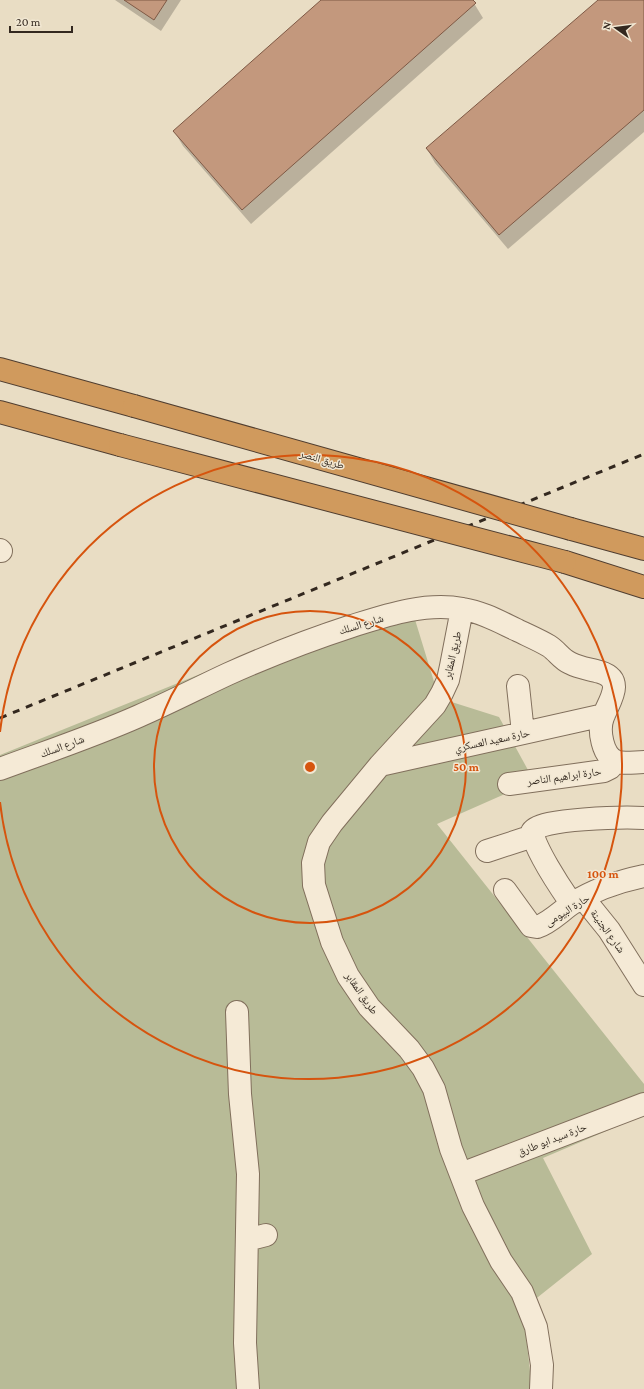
<svg xmlns="http://www.w3.org/2000/svg" width="644" height="1389" font-family="'Crimson Pro','Noto Naskh Arabic',serif">
	<rect width="100%" height="100%" fill="#e9ddc4"/>
	<path fill="#b8bb97" d="M409,600L439,698L499,717L534,781L437,824L644,1084V1115L543,1158L592,1254L523,1309L532,1389H0V755L230,662Z"/>
	<path fill="#0003" d="M115,0H181L161,31Z
		M322,0H472L483,18L251,224L183,146L174,131Z
		M599,0H644V132L508,249L435,163L427,149Z"/>
	<path fill="#c3987d" stroke="#7e5945" d="M124,0H167L154,20Z
		M321,0H473L476,3L242,210L173,131Z
		M598,0H644V110L499,235L426,148Z"/>
	<g fill="none" stroke-linecap="round" stroke-linejoin="round">
		<defs>
			<path id="minor" d="M0,550L1,551
				M462,609L451,666L448,680L442,693L435,705L380,765L332,823L319,842L313,863L314,885L332,942L348,976L369,1007L409,1049L423,1068L434,1089L451,1149L473,1206L501,1261L522,1292L536,1327L542,1365L541,1389
				M518,686L523,733
				M380,765L604,715
				M0,769C46,752 94,736 139,716C169,703 198,688 228,674C268,656 309,640 352,626C387,615 425,602 463,609C482,612 500,622 517,630C527,635 539,640 549,646C557,651 561,659 570,663C579,668 590,669 600,672C626,680 609,701 603,717C598,730 602,756 617,762C625,764 636,762 644,762
				M509,784L604,771L610,768L616,761
				M644,818C628,817 537,818 532,832C536,850 558,884 569,900L574,902L583,900L588,904L609,930L644,985
				M487,851L533,836
				M505,890L531,926L537,927C550,923 562,910 573,903C594,890 620,881 644,876
				M237,1012L240,1094L248,1174L245,1343L248,1389
				M461,1174L644,1104
				M247,1240L266,1235"/>
			<path id="highway" d="M0,369L134,406
				M0,412L120,445
				M571,529L644,549
				M565,562L644,587"/>
		</defs>
		<use href="#minor" stroke="#816f5c" stroke-width="24"/>
		<use href="#highway" stroke="#503e30" stroke-width="24"/>
		<use href="#minor" stroke="#f5ead6" stroke-width="22"/>
		<use href="#highway" stroke="#d09a5d" stroke-width="22"/>
		<path stroke="#33281f" stroke-width="3" stroke-dasharray="7 7" stroke-linecap="butt" d="M0,718L644,454"/>
		<defs>
			<path id="highway-bridge" d="M134,406L571,529
				M120,445L565,562"/>
		</defs>
		<use href="#highway-bridge" stroke="#503e30" stroke-width="24" stroke-linecap="butt"/>
		<use href="#highway-bridge" stroke="#d09a5d" stroke-width="22"/>
	</g>
	<g fill="none" stroke="#d6540e" stroke-width="2">
		<circle cx="310" cy="767" r="156"/>
		<path d="M0 732A312 312 0 1 1 0 802"/>
	</g>
	<g text-anchor="middle" dominant-baseline="central" stroke-width="3" stroke-linejoin="round" paint-order="stroke">
		<g font-size="11" fill="#33281f" stroke="#f1e7d2">
			<text transform="translate(322 459) rotate(16)">طريق النصر</text>
			<text transform="translate(361 624) rotate(-17)">شارع السلك</text>
			<text transform="translate(452 655) rotate(-77)">طريق المقابر</text>
			<text transform="translate(492 740) rotate(-12)">حارة سعيد العسكري</text>
			<text transform="translate(62 746) rotate(-20)">شارع السلك</text>
			<text transform="translate(564 776) rotate(-8)">حارة ابراهيم الناصر</text>
			<text transform="translate(567 910) rotate(-32)">حارة البيومى</text>
			<text transform="translate(608 931) rotate(54)">شارع الجنينة</text>
			<text transform="translate(362 993) rotate(55)">طريق المقابر</text>
			<text transform="translate(552 1139) rotate(-21)">حارة سيد ابو طارق</text>
		</g>
	</g>
	<circle cx="310" cy="767" r="6" fill="#d6540e" stroke="#f1e7d2" stroke-width="2"/>
	<g font-size="12" text-anchor="middle" font-weight="bold" fill="#d6540e" stroke="#f1e7d2" stroke-width="3" stroke-linejoin="round" paint-order="stroke">
		<text x="466" y="771">50 m</text>
		<text x="603" y="878">100 m</text>
	</g>
	<g transform="translate(616 28) rotate(284)" stroke="#f1e7d2" stroke-width="3" paint-order="stroke">
	<path d="M0-3L7 15L0 10L-7 15Z" fill="#33281f"/>
	<text y="-6" font-size="11" font-weight="bold" text-anchor="middle" fill="#33281f">N</text>
	</g>
	<path d="M10 26v6h62v-6" fill="none" stroke="#33281f" stroke-width="2"/>
	<text x="16" y="26" font-size="12" fill="#33281f" stroke="#f1e7d2" stroke-width="3" paint-order="stroke">20 m</text>
</svg>
